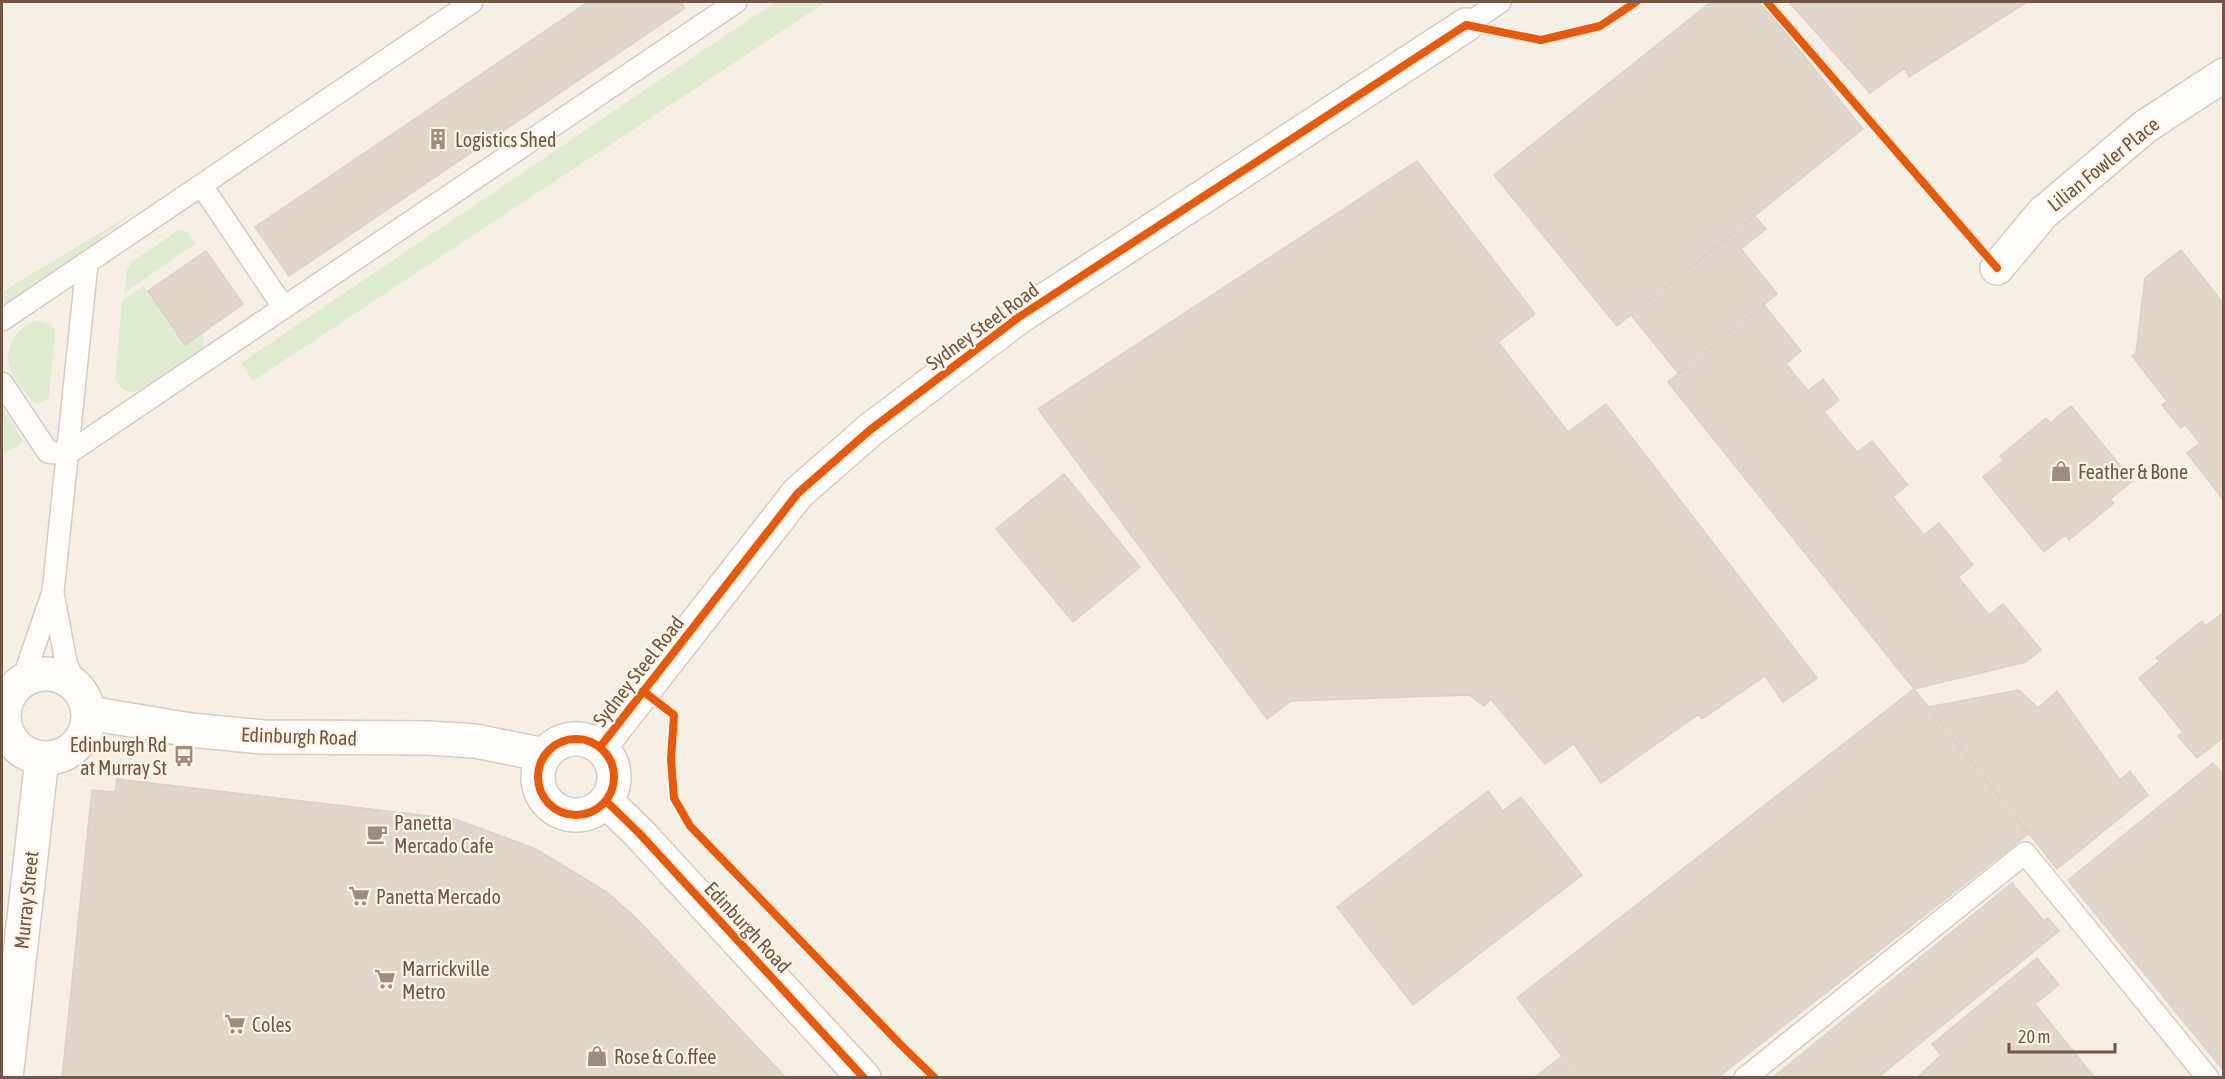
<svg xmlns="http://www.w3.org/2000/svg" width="2225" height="1079" font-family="'Asap Condensed',sans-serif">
	<rect width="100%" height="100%" fill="#f5efe5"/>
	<path fill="#e0eccf" d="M775,2H826L253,381L241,363Z
		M136,211L50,276L2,305V292Z
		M179,230L188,232L195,244L124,293L127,270L132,262Z
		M144,286L185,344L200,334L204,339L203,347L140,390C128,395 122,390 115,380L122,301Z
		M37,321C47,322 51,323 55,332L49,398L38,404C31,401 26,393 21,387C17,380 11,373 9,366C4,345 19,326 37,321Z
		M2,407L24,442L2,455Z"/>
	<path fill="#e1d7cd" stroke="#ded2c8" stroke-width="1.5" d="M588,2H681L685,8L289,276L255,227Z
		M1711,2H1760L1863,129L1617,326L1494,175Z
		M1789,2H2027L1909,77L1905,68L1870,93Z
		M1417,161L1535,314L1498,342L1568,432L1606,404L1817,678L1783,702L1765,676L1702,719L1699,714L1601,783L1574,744L1545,764L1491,699L1484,706L1469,695L1291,701L1267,719L1038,409Z
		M1755,216L1766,229L1741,249L1777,294L1679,374L1631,315Z
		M2181,250L2224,304V496L2222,498L2187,453L2200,443L2185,424L2181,428L2162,405L2167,401L2132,356L2136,353L2145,278Z
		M206,251L243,304L185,345L148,291Z
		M1764,305L1801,351L1786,364L1808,391L1823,379L1839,400L1824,412L1857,452L1872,441L1908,485L1893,497L1924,535L1939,523L1973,565L1958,577L1989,615L2003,604L2041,650L2026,662L1914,689L1668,382Z
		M2071,406L2133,481L2110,499L2114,503L2069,540L2065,535L2044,552L1983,477L2004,460L2000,456L2046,418L2050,423Z
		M1064,474L1140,567L1073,622L996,529Z
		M2224,612V737L2197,758L2178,736L2183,732L2139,678L2160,661L2156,658L2202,621L2206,626Z
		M1914,689L2028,834L1717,1078H1579L1517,998Z
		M2019,690L2038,708L2057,691L2120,780L2130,771L2148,795L2057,869L1928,707Z
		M2213,763L2224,775V1071L2068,880Z
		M117,779L455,819L536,849L607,892L637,919L786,1078H62L92,790L115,792Z
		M1488,791L1503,811L1521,797L1582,875L1413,1005L1337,907Z
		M2012,883L2044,921L2048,918L2059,931L1881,1075L1883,1078H1772Z
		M2037,958L2059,985L2035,1004L2095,1078H1917L1941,1055L1932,1044Z
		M1562,1056L1579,1078H1534Z"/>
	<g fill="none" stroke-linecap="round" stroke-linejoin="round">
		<defs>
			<path id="service" d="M1466,25L1500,2
				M202,186L284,308
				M2,320L472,2
				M2,383L48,452L67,454L736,2
				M53,593L66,662L74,683
				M23,679L53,592L87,264
				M1745,1078L2025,853L2208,1078"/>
			<path id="minor" d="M1997,268L2043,213L2146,126L2224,75
				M600,747L798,493L870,430L1019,317L1466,25
				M6,1078L42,758"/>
			<path id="tertiary" d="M4 716a42 42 0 1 1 84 0a42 42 0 1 1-84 0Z
				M89,713L190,730L263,737L428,738L475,741L545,755
				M538 777a38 38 0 1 1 76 0a38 38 0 1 1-76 0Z
				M606,801L639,833L864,1078"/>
		</defs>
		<use href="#service" stroke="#d6ccc3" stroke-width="24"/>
		<use href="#minor" stroke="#d6ccc3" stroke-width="36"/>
		<use href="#tertiary" stroke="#d6ccc3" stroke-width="36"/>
		<use href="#service" stroke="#fefdfb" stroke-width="21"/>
		<use href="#minor" stroke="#fefdfb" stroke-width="33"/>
		<use href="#tertiary" stroke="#fefdfb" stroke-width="33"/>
		<defs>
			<path id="cycleway" d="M1767,2L1997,268
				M643,691L674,715L671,759L674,798L690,826L902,1046L935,1078
				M538 777a38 38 0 1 1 76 0a38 38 0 1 1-76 0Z
				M600,747L798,493L870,430L1019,317L1466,25L1541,40L1600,26L1636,2
				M606,801L639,833L864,1078"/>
		</defs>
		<use href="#cycleway" stroke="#fff5e4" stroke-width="11"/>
		<use href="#cycleway" stroke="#e8590c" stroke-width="8"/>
	</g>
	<defs>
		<symbol id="building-bare" viewBox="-9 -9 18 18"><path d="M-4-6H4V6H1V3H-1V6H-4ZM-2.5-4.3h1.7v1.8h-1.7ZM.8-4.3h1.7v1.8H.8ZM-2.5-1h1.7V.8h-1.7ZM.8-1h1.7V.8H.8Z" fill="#a08c7e" stroke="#fff5e4" stroke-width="2.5" paint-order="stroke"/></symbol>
		<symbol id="shop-bare" viewBox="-9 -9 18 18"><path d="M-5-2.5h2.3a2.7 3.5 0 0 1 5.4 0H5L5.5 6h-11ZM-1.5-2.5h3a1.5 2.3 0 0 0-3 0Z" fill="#a08c7e" stroke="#fff5e4" stroke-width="2.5" paint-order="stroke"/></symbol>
		<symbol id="bus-bare" viewBox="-9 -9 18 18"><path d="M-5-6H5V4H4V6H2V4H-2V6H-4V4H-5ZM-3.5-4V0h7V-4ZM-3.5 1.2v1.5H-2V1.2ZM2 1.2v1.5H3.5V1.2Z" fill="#a08c7e" stroke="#fff5e4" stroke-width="2.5" paint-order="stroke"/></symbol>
		<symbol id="cafe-bare" viewBox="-9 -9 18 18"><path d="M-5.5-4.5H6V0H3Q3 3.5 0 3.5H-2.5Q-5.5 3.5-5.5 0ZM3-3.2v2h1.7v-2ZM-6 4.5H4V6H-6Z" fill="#a08c7e" stroke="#fff5e4" stroke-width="2.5" paint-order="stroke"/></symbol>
		<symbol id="supermarket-bare" viewBox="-9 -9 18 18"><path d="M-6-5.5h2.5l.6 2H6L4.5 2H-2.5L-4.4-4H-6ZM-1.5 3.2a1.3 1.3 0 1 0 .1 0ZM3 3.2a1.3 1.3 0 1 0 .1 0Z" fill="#a08c7e" stroke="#fff5e4" stroke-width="2.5" paint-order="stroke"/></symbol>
	</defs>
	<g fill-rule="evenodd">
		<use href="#building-bare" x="423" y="124" width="30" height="30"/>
		<use href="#shop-bare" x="2046" y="456" width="30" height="30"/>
		<use href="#bus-bare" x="169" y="741" width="30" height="30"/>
		<use href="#cafe-bare" x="362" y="819" width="30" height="30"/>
		<use href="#supermarket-bare" x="344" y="881" width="30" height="30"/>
		<use href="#supermarket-bare" x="370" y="964" width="30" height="30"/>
		<use href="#supermarket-bare" x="220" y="1009" width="30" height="30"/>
		<use href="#shop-bare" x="582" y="1041" width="30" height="30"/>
	</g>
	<g text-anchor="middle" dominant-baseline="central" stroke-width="4.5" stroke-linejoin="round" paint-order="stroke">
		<g font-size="20" fill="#725646" stroke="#fff5e4" text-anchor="start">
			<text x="455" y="139">Logistics Shed</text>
			<text x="2078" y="471">Feather &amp; Bone</text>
			<text x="167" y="744" text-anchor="end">Edinburgh Rd<tspan x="167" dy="23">at Murray St</tspan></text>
			<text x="394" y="822">Panetta<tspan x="394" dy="23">Mercado Cafe</tspan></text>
			<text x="376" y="896">Panetta Mercado</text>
			<text x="402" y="968">Marrickville<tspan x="402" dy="23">Metro</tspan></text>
			<text x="252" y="1024">Coles</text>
			<text x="614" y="1056">Rose &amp; Co.ffee</text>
		</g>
		<g font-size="20" fill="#725646" stroke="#fff5e4">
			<text transform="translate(2103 164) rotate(-39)">Lilian Fowler Place</text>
			<text transform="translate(982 326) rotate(-36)">Sydney Steel Road</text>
			<text transform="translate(638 671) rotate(-52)">Sydney Steel Road</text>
			<text transform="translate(299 736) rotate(2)">Edinburgh Road</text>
			<text transform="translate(26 900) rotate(-84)">Murray Street</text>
			<text transform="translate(748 927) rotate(47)">Edinburgh Road</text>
		</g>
	</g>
	<rect width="2225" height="1079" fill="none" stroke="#725646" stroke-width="6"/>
	<path d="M2009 1043v9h106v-9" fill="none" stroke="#725646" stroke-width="3"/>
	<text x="2018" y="1043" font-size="18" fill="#725646" stroke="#fff5e4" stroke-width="4.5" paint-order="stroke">20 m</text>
</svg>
